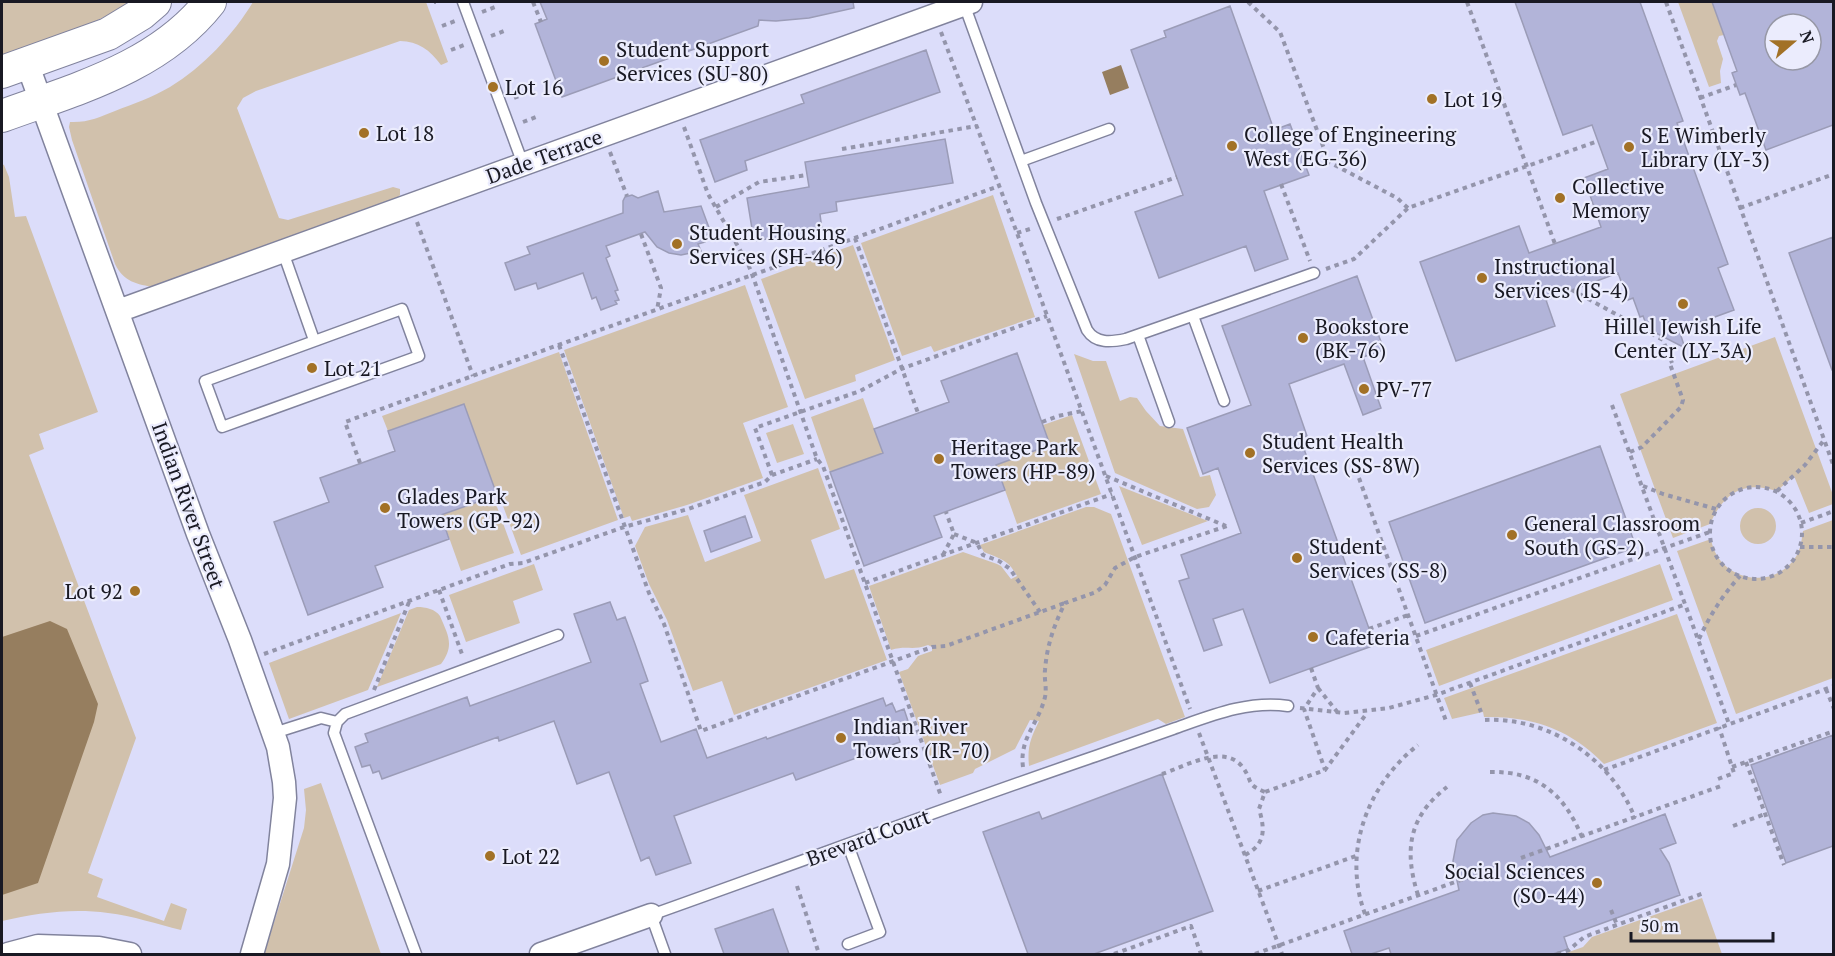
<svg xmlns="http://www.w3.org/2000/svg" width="1835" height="956" font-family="'PT Serif',serif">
	<rect width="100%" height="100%" fill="#dcddfa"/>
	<path fill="#d1c1ac" d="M2,2H131L124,7L94,22L2,57Z
		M253,2H426L448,62L441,65C430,50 418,41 400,41L256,91L243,98L237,108L279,218L288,220L393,187L400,189V195L397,198L155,287C137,285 123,281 115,264L72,140L69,127L70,122C87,123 100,117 115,111C133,104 153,97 170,87C203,67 233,35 253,2Z
		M1678,2H1712L1724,35L1719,36L1717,41L1723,59L1720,71L1721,83L1709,87Z
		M2,164L4,165L9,177L15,217L26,216L98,412L39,434L44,449L29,455L136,738L88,873L103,879L97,897L164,921L171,903L187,909L181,930C157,924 133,916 108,913C72,908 37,913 2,921Z
		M993,195L1035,317L934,352L931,346L902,356L861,243Z
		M853,245L895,360L855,375L856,381L805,399L761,279Z
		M745,285L788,407L743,423L763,478L687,505L632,521L630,516L624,518L564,350Z
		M1775,337L1833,495V504L1809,513L1794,476L1777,491C1743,480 1724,493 1710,524L1673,538L1620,394Z
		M559,352L618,520L521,555L499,495H497L464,404L388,431L382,416Z
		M1074,354L1093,361H1106L1120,401L1130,397L1137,398L1146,411L1160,426L1183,429L1200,477L1210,475L1216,495L1209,507L1197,509L1115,473Z
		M863,398L883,453L830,472L811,417Z
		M1072,415L1101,494L1017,524L996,465L1050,446L1043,425Z
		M793,424L804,454L777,463L766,433Z
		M818,468L840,529L811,540L825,579L854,569L887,660L734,715L722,681L693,691L667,620L649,584L635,546L645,527L688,515L705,562L761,541L744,495Z
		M1119,486L1208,521L1142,545Z
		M493,496L514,553L461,571L441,515Z
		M1086,507H1094L1111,514L1185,717L1166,724L1158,719L1029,766C1027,746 1031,738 1039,721L1030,720L1015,749L975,769L973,773L940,785L899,672L908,669L918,656L932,651V647L928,645C912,651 907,645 891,650L869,586L963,552L997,564L1001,566L1011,579L1017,576C1008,559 1000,559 984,552L980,545Z
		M1740 526a18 18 0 1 1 36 0a18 18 0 1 1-36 0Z
		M1833,520V678L1736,714L1677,551L1711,539C1718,582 1777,593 1798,553C1801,546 1802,538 1803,531Z
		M534,564L543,590L513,601L520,623L466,642L449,595Z
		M1660,564L1673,600L1439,686L1426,650Z
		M417,607C426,607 435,609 440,616C448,635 455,645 441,664L377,687L409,610Z
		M401,613L368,690L289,719L269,663Z
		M1677,614L1717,723L1604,764C1570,729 1532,716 1484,717L1483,712L1452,719L1444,698Z
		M321,783L381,954H264L304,828L306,810L304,789Z
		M1702,898L1722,954H1567L1566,953L1583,947L1592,937Z"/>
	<path fill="#967e5f" d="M1121,65L1129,88L1110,95L1102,72Z
		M50,621L67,629L98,704L94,722L38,883L2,895V637Z"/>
	<path fill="#b2b4d9" stroke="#9b9cb7" stroke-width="1.5" fill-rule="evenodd" d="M540,2H853L854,8L809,18L776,21L759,20L758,26L562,97L535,24L547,19Z
		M1515,2H1640L1683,121L1677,123L1728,264L1718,268L1734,310L1679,330L1685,348L1648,329L1643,316L1640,317L1633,298L1628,300L1618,273L1546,300L1555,326L1456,361L1420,262L1519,226L1529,253L1601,227L1584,178L1608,169L1592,125L1563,135Z
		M1712,2H1833V125L1766,150L1745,93L1740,95L1732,73L1737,71ZM1775,24H1811V60H1775Z
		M1230,6L1274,130L1290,124L1309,175L1264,191L1288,259L1255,271L1246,246L1159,278L1135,212L1183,195L1131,50L1166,37L1164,31Z
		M926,50L940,92L745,161L747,170L715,182L700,140L804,103L801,95Z
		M945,139L953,183L836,202L837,211L820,214L822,230L754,241L747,198L809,187L805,162Z
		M658,191L664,212L701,206L711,233L703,236L705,242L698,244L701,251L681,255L669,253L657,247L645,232L606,246L610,256L606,258L618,290L615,291L619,300L615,301L617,304L601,310L596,297L592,299L583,273L538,289L536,283L515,290L505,263L530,254L527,247L623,213V201L625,197L632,195L638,198Z
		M1833,237V370H1832L1789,253Z
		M1357,276L1384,350L1363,357L1381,408L1363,415L1344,364L1289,384L1307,436L1300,438L1375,645L1270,683L1243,609L1213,619L1222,645L1204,651L1179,581L1189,578L1181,555L1241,533L1218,468L1203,474L1187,428L1251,405L1222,326Z
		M1017,353L1050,445L996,465L1005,490L934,516L942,537L864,566L830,472L883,453L874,429L949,402L941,381Z
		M464,404L497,495L441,515L449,539L375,566L383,587L308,615L274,522L329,502L320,478L395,451L388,431Z
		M1600,446L1636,547L1425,623L1389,522Z
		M745,516L752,537L711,552L704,531Z
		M610,602L617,620L625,617L635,644L648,681L640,684L661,742L696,729L707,758L766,737L767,739L883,698L886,706L892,703L896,712L904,709L911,730L898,735L900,742L796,780L793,773L674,816L691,863L656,875L649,857L641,861L609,772L577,784L554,721L499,741L498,737L382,779L379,771L373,773L370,765L362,767L355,747L368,742L365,734L467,697L470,706L591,662L574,614Z
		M1833,735V846L1786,863L1751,765Z
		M1162,774L1213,911L1094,954H1028L983,832L1039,812L1042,819Z
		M1493,813L1516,816L1529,823L1539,835L1550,857L1665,814L1676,843L1660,849L1669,863L1680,895L1564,937L1568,949L1553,954H1391L1389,948L1371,954H1352L1344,931L1459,890L1453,861L1457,840L1471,823L1483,815Z
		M773,909L789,954H724L715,929Z"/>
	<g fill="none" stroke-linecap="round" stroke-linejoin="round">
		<defs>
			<path id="lane" d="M463,2L523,164
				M964,4L1036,203L1087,330C1096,344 1111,342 1126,339L1314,273
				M1021,161L1109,129
				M283,252L314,340
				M402,309L419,356L222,427L205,381Z
				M1193,316L1224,401
				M1138,335L1169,422
				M274,733L321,718L337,722
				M848,944L880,932L848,845
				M416,954L334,733L337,722L345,714L558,635
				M665,954L651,915C800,862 947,807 1096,756C1122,747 1148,738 1173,729C1210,716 1248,700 1288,706"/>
			<path id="street" d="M27,63L198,534L240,640L278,747L284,782L285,798L278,864L252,954
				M118,311L971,2
				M8,954L38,946L99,948L130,954
				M541,954L651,915"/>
			<path id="secondary" d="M2,72L108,34L141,14L155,2
				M2,116C76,89 159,67 210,2"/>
		</defs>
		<use href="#lane" stroke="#81839d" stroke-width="13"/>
		<use href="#street" stroke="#81839d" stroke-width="25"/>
		<use href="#secondary" stroke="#81839d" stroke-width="34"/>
		<path stroke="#9495ab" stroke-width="4" stroke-dasharray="4.5 4.5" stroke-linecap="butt" d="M434,2H436
			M533,2L541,22
			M1248,2L1280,32L1329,162L1397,198L1408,208
			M1467,2L1555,244
			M1666,2L1834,467
			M482,12L495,7
			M442,26L455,21
			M941,32L1017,233L1190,709
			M491,36L504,31
			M451,50L464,45
			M514,98L527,93
			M1700,98L1736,85
			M523,122L536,117
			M684,127L708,194L748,264L752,274L817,459L823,466L941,796
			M842,149L977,126
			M610,152L627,196
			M1281,184L1310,261
			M716,207L759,182L807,175
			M1740,208L1834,174
			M1057,219L1177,177
			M417,222L473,376
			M1017,233L1033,228
			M641,234L661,288L657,310
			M855,238L918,413
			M1326,269L1354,259L1408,208L1598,141
			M1572,290L1663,340L1672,363
			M559,345L649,593L664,624L701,731L932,647L946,646L1065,603
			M1612,405L1729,724
			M1042,422L1058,416L1082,411
			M1630,452L1642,447L1681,407L1683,400L1670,364
			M360,463L345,422L999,186
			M772,475L755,428L860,391L901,369L1047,316
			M1106,476L1226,526
			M1359,478L1446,721
			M1643,486L1663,494L1716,509
			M1710 533a46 46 0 1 1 92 0a46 46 0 1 1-92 0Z
			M1777,491L1805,465L1824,440
			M1801,523L1834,511
			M954,534L977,543L983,555L999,561L1010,569L1040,612
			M1800,547H1834
			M943,555L954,534L946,512
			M865,583L1112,494
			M439,590L463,657
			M1369,629L1408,615
			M1416,636L1710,532
			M1699,639C1710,615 1722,596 1740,576
			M264,654L510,564L523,563L624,527L688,509L765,482L772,475L817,459
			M1311,668L1318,688L1304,709L1325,770
			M1470,683L1481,712
			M1318,688L1338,713
			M1826,689L1834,709
			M374,690L409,602
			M1300,708L1344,713L1389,708L1436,695L1686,604
			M1485,720C1549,717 1611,758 1635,818
			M1199,733L1282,954
			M1746,762L1784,865
			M1023,767C1019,738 1039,723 1045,697C1047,688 1044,679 1045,670C1047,645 1054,625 1065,603L1096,592L1105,585L1115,568L1135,557L1227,526
			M1732,767L1834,731
			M1604,770L1834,686
			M1490,772C1538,771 1564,794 1582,837
			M1162,774C1186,766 1226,742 1244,769C1253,783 1246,784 1265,792
			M1718,779L1734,773L1719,727
			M1733,826L1765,814
			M1245,855C1266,844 1265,829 1259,809L1265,792L1325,770L1367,713
			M1521,858L1721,786
			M797,886L819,954
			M1258,891L1356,856
			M1418,895C1404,851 1408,817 1447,787
			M1611,910L1617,925
			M1365,914C1342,852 1367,785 1418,745
			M1114,954L1191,926L1201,954
			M1255,954L1483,872
			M1557,954L1569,950L1584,937L1704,893"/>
		<use href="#lane" stroke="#fff" stroke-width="10"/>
		<use href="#street" stroke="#fff" stroke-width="22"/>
		<use href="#secondary" stroke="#fff" stroke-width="32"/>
	</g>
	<g fill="#a27126" stroke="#ebecfd" stroke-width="2">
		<circle cx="604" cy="61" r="6"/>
		<circle cx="493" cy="87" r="6"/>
		<circle cx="1432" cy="99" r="6"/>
		<circle cx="364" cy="133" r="6"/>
		<circle cx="1232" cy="146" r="6"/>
		<circle cx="1629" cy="147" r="6"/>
		<circle cx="1560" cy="198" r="6"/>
		<circle cx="677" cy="244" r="6"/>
		<circle cx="1482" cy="278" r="6"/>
		<circle cx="1683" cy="304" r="6"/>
		<circle cx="1303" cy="338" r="6"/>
		<circle cx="312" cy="368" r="6"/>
		<circle cx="1364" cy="389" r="6"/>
		<circle cx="1250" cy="453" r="6"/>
		<circle cx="939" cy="459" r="6"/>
		<circle cx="385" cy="508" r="6"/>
		<circle cx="1512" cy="535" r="6"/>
		<circle cx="1297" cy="558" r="6"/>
		<circle cx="135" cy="591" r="6"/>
		<circle cx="1313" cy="637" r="6"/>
		<circle cx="841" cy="738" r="6"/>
		<circle cx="490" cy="856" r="6"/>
		<circle cx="1597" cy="883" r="6"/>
	</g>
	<g text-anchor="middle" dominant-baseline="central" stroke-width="4.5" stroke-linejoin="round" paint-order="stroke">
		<g font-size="21" fill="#191923" stroke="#ebecfd" text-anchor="start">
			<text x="616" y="49">Student Support<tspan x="616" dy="24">Services (SU-80)</tspan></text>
			<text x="505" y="87">Lot 16</text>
			<text x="1444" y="99">Lot 19</text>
			<text x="376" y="133">Lot 18</text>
			<text x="1244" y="134">College of Engineering<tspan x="1244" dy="24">West (EG-36)</tspan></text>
			<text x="1641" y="135">S E Wimberly<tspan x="1641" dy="24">Library (LY-3)</tspan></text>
			<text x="1572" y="186">Collective<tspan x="1572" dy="24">Memory</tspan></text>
			<text x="689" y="232">Student Housing<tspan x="689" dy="24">Services (SH-46)</tspan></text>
			<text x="1494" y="266">Instructional<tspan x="1494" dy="24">Services (IS-4)</tspan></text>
			<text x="1315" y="326">Bookstore<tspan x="1315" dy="24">(BK-76)</tspan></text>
			<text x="1683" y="326" text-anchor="middle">Hillel Jewish Life<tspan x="1683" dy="24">Center (LY-3A)</tspan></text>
			<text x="324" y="368">Lot 21</text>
			<text x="1376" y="389">PV-77</text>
			<text x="1262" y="441">Student Health<tspan x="1262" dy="24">Services (SS-8W)</tspan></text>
			<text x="951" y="447">Heritage Park<tspan x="951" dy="24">Towers (HP-89)</tspan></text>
			<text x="397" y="496">Glades Park<tspan x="397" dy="24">Towers (GP-92)</tspan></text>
			<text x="1524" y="523">General Classroom<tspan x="1524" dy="24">South (GS-2)</tspan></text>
			<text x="1309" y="546">Student<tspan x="1309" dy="24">Services (SS-8)</tspan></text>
			<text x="123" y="591" text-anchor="end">Lot 92</text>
			<text x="1325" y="637">Cafeteria</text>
			<text x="853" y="726">Indian River<tspan x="853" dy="24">Towers (IR-70)</tspan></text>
			<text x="502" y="856">Lot 22</text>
			<text x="1585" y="871" text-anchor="end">Social Sciences<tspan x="1585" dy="24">(SO-44)</tspan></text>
		</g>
		<g font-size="21" fill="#191923" stroke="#ebecfd">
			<text transform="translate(544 156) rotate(-20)">Dade Terrace</text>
			<text transform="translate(189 505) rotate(70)">Indian River Street</text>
			<text transform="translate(868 837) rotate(-20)">Brevard Court</text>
		</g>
	</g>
	<rect width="1835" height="956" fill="none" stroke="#191923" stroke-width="6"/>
	<g transform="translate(1793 42) rotate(70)"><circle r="28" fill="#ebecfd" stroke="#9798a6" stroke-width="1.5"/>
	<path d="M0-4.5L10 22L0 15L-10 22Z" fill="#a27126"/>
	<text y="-9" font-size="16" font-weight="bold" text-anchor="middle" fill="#191923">N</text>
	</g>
	<path d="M1631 932v9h142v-9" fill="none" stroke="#191923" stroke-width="3"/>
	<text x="1640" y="932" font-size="18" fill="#191923" stroke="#ebecfd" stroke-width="4.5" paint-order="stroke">50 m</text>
</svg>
